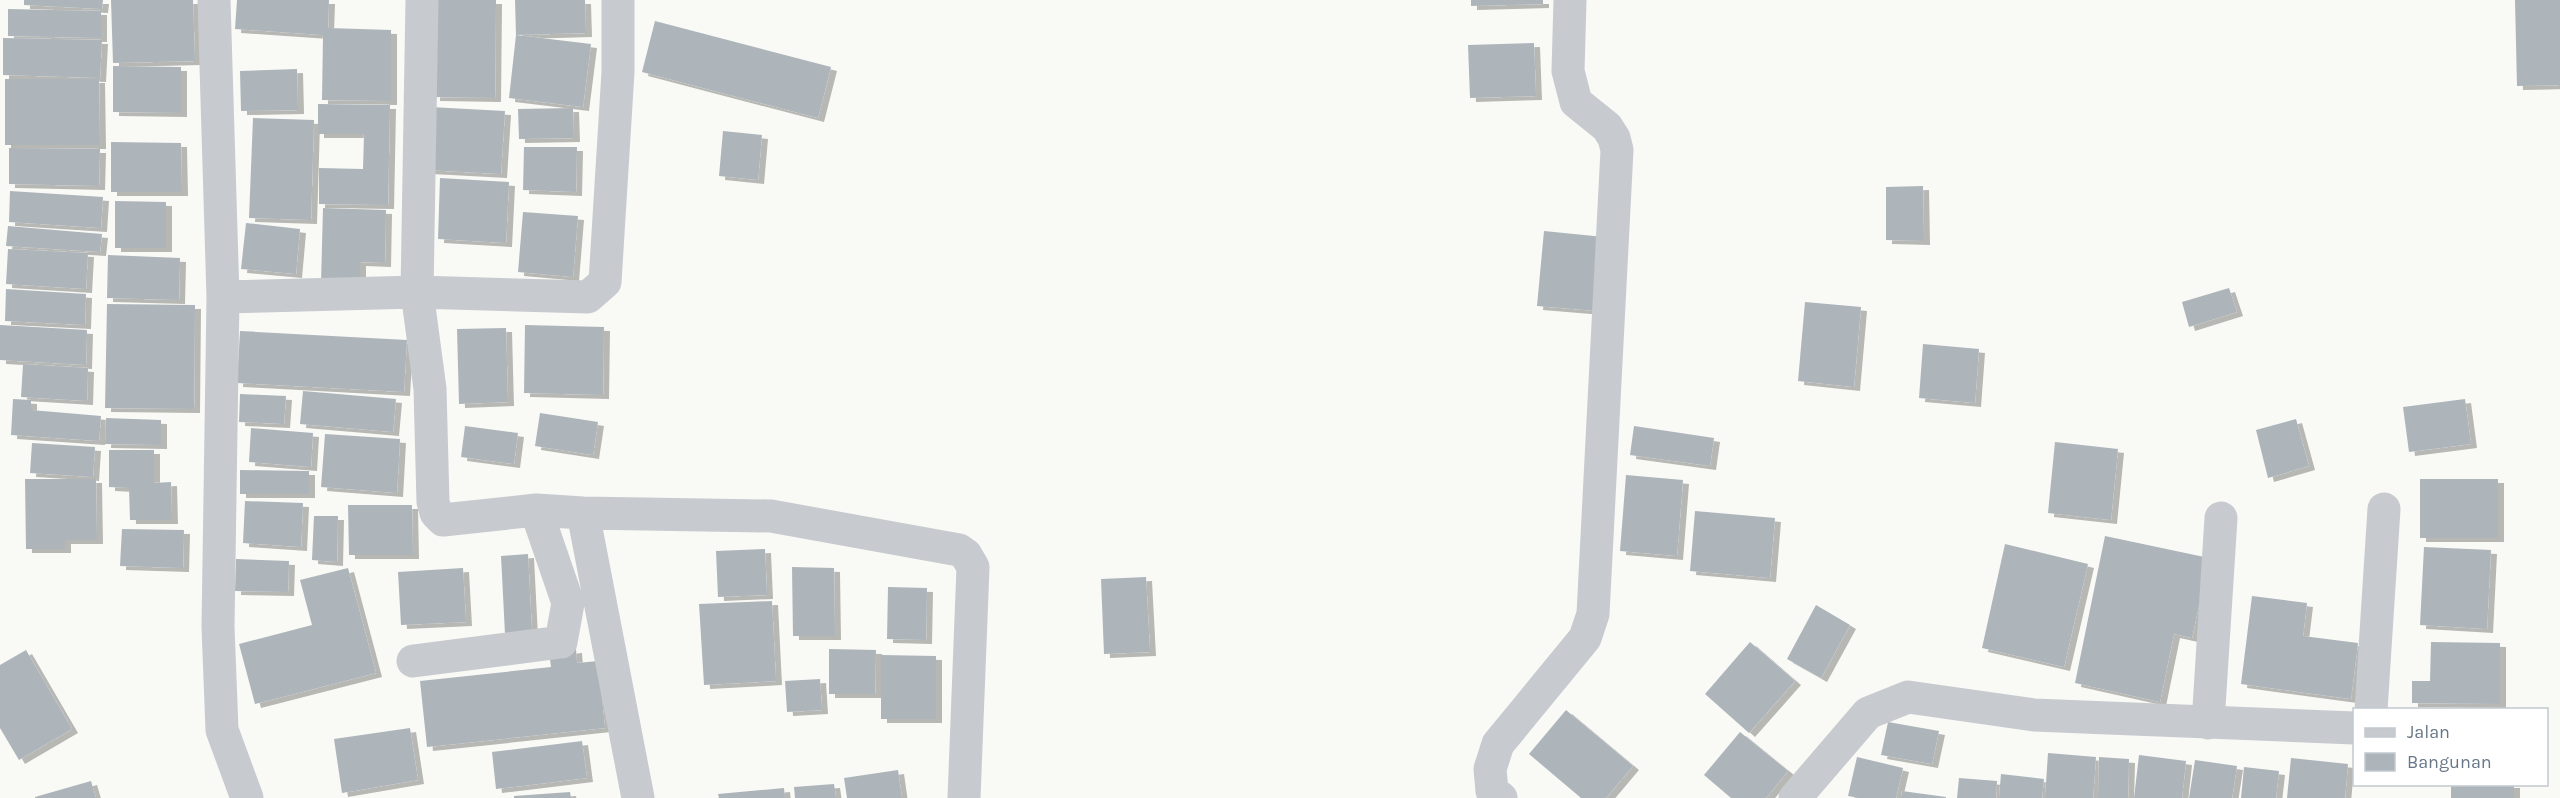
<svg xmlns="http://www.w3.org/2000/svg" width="2560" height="798" font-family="Karla,sans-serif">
	<defs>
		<filter id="shadow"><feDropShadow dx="6" dy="4" stdDeviation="0" flood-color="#0004"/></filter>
	</defs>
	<rect width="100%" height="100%" fill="#f9f9f6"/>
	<path fill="#adb5bb" filter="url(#shadow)" d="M24,0H103L102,9L24,5Z
		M111,0H193L195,61L113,63Z
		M237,0H329L328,28L391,30V101L322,100L323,35L235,29Z
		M435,0H496L495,98L434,97Z
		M515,0H585L586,33L516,35Z
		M1471,0H1543V4L1471,6Z
		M2515,0H2560V85L2517,86Z
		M8,9L101,11V38L8,36Z
		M655,21L831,67L818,118L642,72Z
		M516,35L591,44L583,107L509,98Z
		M3,38L102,40L100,78L3,75Z
		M1534,43L1536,96L1470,98L1468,45Z
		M113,66L181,67V113L113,112Z
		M297,69L298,110L241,111L240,71Z
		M5,79H99L100,145H5Z
		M318,104L390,105L388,205L319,204V168L363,169L364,134H318Z
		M430,107L505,111L501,174L426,170Z
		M573,108L574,138L519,139L518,109Z
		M253,118L314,120L311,220L249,218Z
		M723,131L762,135L758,180L719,176Z
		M111,142L181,143L182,192H111Z
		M524,147H577L576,192L523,190Z
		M9,148L100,149L99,186L9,184Z
		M440,178L509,182L506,243L438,239Z
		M1923,186L1924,241L1886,240V187Z
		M10,191L103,197L101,228L9,222Z
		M115,201L166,202V248H115Z
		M323,208L386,210L385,263L360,262V284L321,283Z
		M523,212L578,216L573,277L518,272Z
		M246,223L300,229L296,274L241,269Z
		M8,226L102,234L100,252L6,246Z
		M1544,231L1604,237L1597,311L1537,306Z
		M8,249L88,253L86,289L6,284Z
		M108,255L180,258L179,300L107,298Z
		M2229,288L2237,312L2189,327L2182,302Z
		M6,289L86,294L85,325L5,321Z
		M1805,302L1861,307L1854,387L1798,381Z
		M107,304L195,305L194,409L105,408Z
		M0,325L87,330L86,365L0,360Z
		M525,325L604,327L603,395L524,393Z
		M506,328L508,402L459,404L457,329Z
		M240,331L407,340L404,392L237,383Z
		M1923,344L1979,349L1975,403L1919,398Z
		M23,364L88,368L87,401L21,397Z
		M303,391L396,399L393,432L300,424Z
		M240,394L286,396L284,424L239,422Z
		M13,399L31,400V410L101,416L99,441L11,435Z
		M2465,399L2471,444L2409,452L2403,407Z
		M540,413L598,422L593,455L535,446Z
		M106,418L161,420V445L105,444Z
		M2296,419L2309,466L2268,478L2256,430Z
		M465,426L518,433L514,464L461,457Z
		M1634,426L1714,438L1710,466L1630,455Z
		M251,428L313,433L311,467L249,462Z
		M325,434L400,439L397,493L321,487Z
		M2055,442L2118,449L2111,520L2048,513Z
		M32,443L95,447L93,477L30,473Z
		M109,450H154V483L171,482L172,520H130L129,488L109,487Z
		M240,470L309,471V494H240Z
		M1626,475L1683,480L1677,556L1620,551Z
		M25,479H96L97,540H65V549H26Z
		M2420,479H2498V538H2420Z
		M245,501L303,503L301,547L243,543Z
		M348,505H412L413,555H349Z
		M1695,511L1775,518L1770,578L1690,571Z
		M314,516H338L337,562L312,560Z
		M122,529L184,530L183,568L120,566Z
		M2105,536L2209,558L2192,638L2174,634L2160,702L2075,683Z
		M2005,544L2088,564L2064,667L1982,648Z
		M2424,547L2491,550L2487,629L2420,625Z
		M765,549L767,595L718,597L716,551Z
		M528,554L532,633L505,634L501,556Z
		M236,559L289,561L288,592L235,591Z
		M792,567L834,568L835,636H793Z
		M348,568L376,673L255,704L239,644L312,625L300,580Z
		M463,568L466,622L401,625L398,572Z
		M1146,577L1150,652L1104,654L1101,579Z
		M888,587L927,588L926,640L887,639Z
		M2252,596L2307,603L2303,636L2358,643L2351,699L2241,684Z
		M772,601L776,681L704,685L699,604Z
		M1816,605L1850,625L1821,678L1787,659Z
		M1750,642L1795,681L1749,733L1705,694Z
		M2431,642L2500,643V704L2412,703V681H2430Z
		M576,649L577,663L598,661L605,728L427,747L420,681L551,667L549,652Z
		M829,649L876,650L875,694H829Z
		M26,650L72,729L19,760L0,728V665Z
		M881,655L936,656V719H881Z
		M820,679L822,710L787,712L785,681Z
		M1566,710L1633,766L1606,798H1581L1529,754Z
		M1888,722L1939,731L1932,764L1881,755Z
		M410,728L418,780L342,793L334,739Z
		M1740,732L1788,771L1766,798H1731L1704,775Z
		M582,741L587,778L496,789L492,752Z
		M2048,753L2096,757L2093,798H2045Z
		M2139,755L2186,761L2182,798H2134Z
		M1857,757L1903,768L1896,798H1859L1848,796Z
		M2099,757L2129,759L2128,798H2098Z
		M2291,758L2348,764L2345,798H2287Z
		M2195,760L2237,766L2232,798H2189Z
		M2244,767L2279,771L2276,798H2241Z
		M898,770L902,798H847L844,778Z
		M2001,774L2044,779L2042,798H1999Z
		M1959,778L1997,781L1996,798H1957Z
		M91,781L96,798H35V797Z
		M834,784L836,798H795L794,787Z
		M2451,784H2514V798H2451Z
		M784,788L785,798H719L718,794Z
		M1902,791L1946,797V798H1901Z
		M570,792L571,798H514V796Z"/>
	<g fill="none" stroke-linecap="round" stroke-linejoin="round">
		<path stroke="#c7cace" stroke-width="33" d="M214,0L223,297L218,627L222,730L247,798
			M422,0L417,292L430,389L433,502L436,513L443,520L536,510L583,513L771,516L959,550L966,555L973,567L964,798
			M223,297L417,292L588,297L605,282L618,72V0
			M583,513L638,798
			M413,661L561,642L568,603L536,510
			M2371,710L2384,509
			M2208,723L2221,518
			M1501,798L1492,791L1490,769L1498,744L1585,638L1593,614L1617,150L1614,138L1607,127L1576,102L1568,71L1570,0
			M1795,798L1868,713L1908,697L2034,715L2354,728"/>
	</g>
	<rect x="2353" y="708" width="195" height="78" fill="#ffffff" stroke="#c2c9cf" stroke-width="1.5"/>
	<rect x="2365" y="728" width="30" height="9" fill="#c7cace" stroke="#c2c9cf" stroke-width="1.5"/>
	<text x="2407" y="738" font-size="18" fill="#677788">Jalan</text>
	<rect x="2365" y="753" width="30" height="18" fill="#adb5bb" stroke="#c2c9cf" stroke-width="1.5"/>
	<text x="2407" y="768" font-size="18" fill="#677788">Bangunan</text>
</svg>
